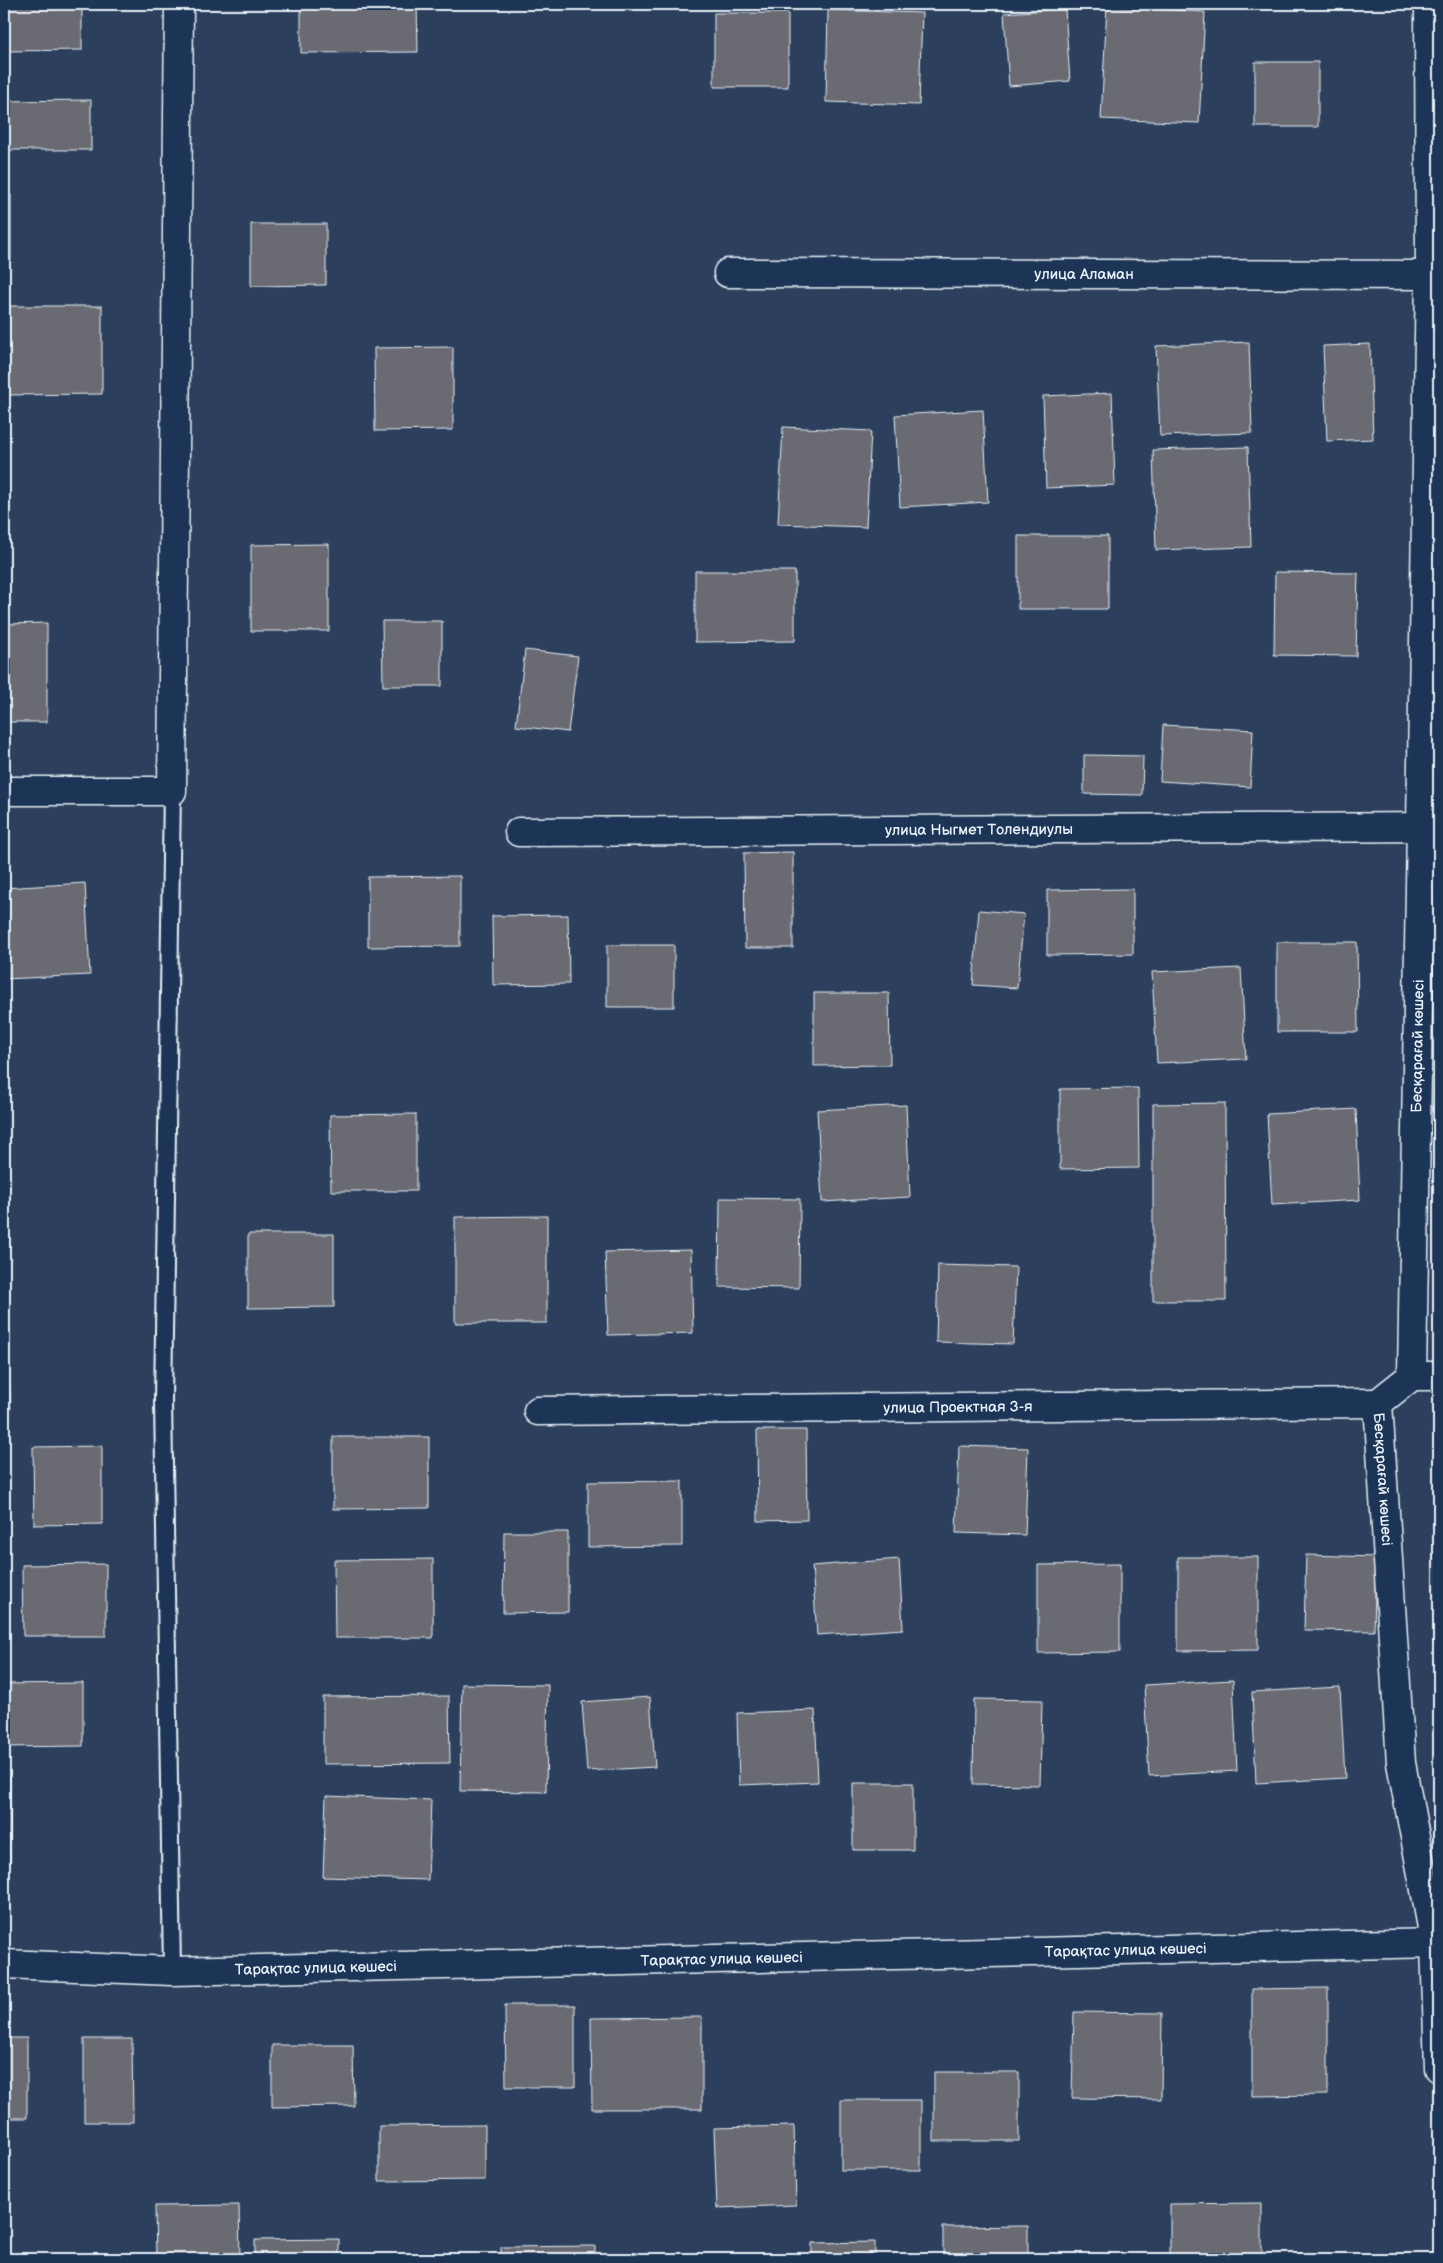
<svg xmlns="http://www.w3.org/2000/svg" width="1443" height="2263" font-family="'Balsamiq Sans',sans-serif">
	<rect width="100%" height="100%" fill="#2c405d"/>
	<filter id="ink" filterUnits="userSpaceOnUse"><feTurbulence type="fractalNoise" baseFrequency=".02" numOctaves="2"/><feDisplacementMap in="SourceGraphic" scale="10" xChannelSelector="R" yChannelSelector="G"/><feConvolveMatrix kernelMatrix="1 2 1 2 8 2 1 2 1" color-interpolation-filters="sRGB"/></filter>
	<g filter="url(#ink)">
		<path fill="#6a6a73" stroke="#e8f1f8" d="M8,4H82V50L9,51Z
			M301,4H417L418,52L301,53Z
			M1107,6L1205,12L1199,123L1101,119Z
			M1065,9L1070,81L1009,86L1004,13Z
			M828,10L922,13L919,105L826,102Z
			M714,13H788V87H714Z
			M1255,62H1318V127H1255Z
			M91,100V150H4V101Z
			M4,195H11V260H4Z
			M251,224H326V285L251,286Z
			M4,306H102V394L4,395Z
			M1249,342L1252,433L1160,436L1156,346Z
			M1370,344L1373,439L1327,441L1323,346Z
			M453,347V430L375,431L374,348Z
			M1112,393L1115,485L1046,488L1043,396Z
			M983,410L988,502L900,507L895,415Z
			M783,427L871,431L866,527L778,524Z
			M1248,447L1251,547L1156,550L1153,450Z
			M1018,536H1108V609H1018Z
			M329,544V631H251V545Z
			M695,571H795V641L695,642Z
			M1275,572L1358,573L1356,656L1274,655Z
			M382,621H442V686H383Z
			M47,623V722H4V624Z
			M525,650L578,656L568,732L516,726Z
			M1163,725L1253,730L1250,787L1160,781Z
			M1084,755L1143,756L1142,795L1084,794Z
			M793,852V948H745L744,853Z
			M460,876V946L368,947V877Z
			M85,883L90,975L4,979V888Z
			M1133,889V954L1047,955V890Z
			M979,910L1024,914L1017,988L973,985Z
			M568,915L569,984L493,985L492,916Z
			M1277,942H1357L1358,1032H1277Z
			M607,945H674V1007H607Z
			M1241,968L1246,1059L1157,1063L1152,972Z
			M814,993H889L890,1065L814,1066Z
			M1138,1088L1139,1168L1060,1169V1089Z
			M1225,1103L1226,1301H1153V1104Z
			M906,1105L910,1197L822,1202L817,1110Z
			M1356,1109L1360,1200L1272,1205L1267,1114Z
			M416,1114V1191H331L330,1115Z
			M720,1198L800,1199L799,1288L719,1287Z
			M547,1216V1323H455V1217Z
			M248,1234H334V1307L248,1308Z
			M691,1250L693,1333L608,1335L605,1252Z
			M938,1265L1016,1267L1013,1344L936,1342Z
			M4,1325H7L11,1416H4Z
			M757,1430H806L807,1520L758,1521Z
			M333,1437H429V1508L333,1509Z
			M102,1446V1524L34,1525L33,1447Z
			M959,1446L1028,1448L1025,1535L956,1533Z
			M682,1481V1546L588,1547V1482Z
			M504,1532H568V1612L503,1613Z
			M1306,1555L1376,1557L1374,1631L1304,1630Z
			M1178,1557H1258V1650L1178,1651Z
			M433,1559V1638H335L334,1560Z
			M899,1559L903,1629L817,1635L812,1566Z
			M106,1564V1636H23L22,1565Z
			M1120,1564V1652L1038,1653V1565Z
			M1233,1680L1237,1771L1149,1776L1144,1685Z
			M83,1683V1746L4,1747V1684Z
			M462,1684L548,1685L546,1792L460,1791Z
			M1340,1687L1345,1778L1256,1783L1252,1692Z
			M449,1696L450,1763L323,1764V1697Z
			M650,1697L655,1767L587,1771L582,1702Z
			M974,1699L1042,1700L1040,1785L973,1784Z
			M815,1710L818,1782L739,1785L737,1713Z
			M4,1777H10V1863H4Z
			M853,1783H913V1850H853Z
			M326,1796L431,1800L428,1880L323,1877Z
			M1328,1988V2095L1252,2096V1989Z
			M505,2005H575V2087H506Z
			M1074,2012L1162,2013L1161,2099L1072,2098Z
			M702,2017V2109H592L591,2018Z
			M4,2038H27V2118H4Z
			M84,2039H132L133,2122H84Z
			M272,2045H353L354,2106L272,2107Z
			M934,2072H1019V2141H934Z
			M841,2100H921V2170H841Z
			M485,2125V2180L379,2181V2126Z
			M794,2126L796,2205L717,2208L714,2128Z
			M1262,2203V2259H1170V2204Z
			M239,2205L240,2259H156L155,2206Z
			M1028,2226V2259H943V2227Z
			M339,2239V2259H255V2240Z
			M875,2242V2259H812V2243Z
			M595,2246V2259H501V2247Z"/>
		<g fill="none" stroke-linecap="round" stroke-linejoin="round">
			<defs>
				<path id="lane" d="M172,1971L163,1401L172,791"/>
				<g id="street">
					<path id="s1" d="M1429,4L1430,275L1412,1376L1378,1403L1401,1763L1435,1943L1439,2068"/>
					<path id="s2" d="M728,273L1439,275"/>
					<path d="M4,791H172L179,4"/>
					<path id="s3" d="M519,832L1439,827"/>
					<path d="M1412,1376H1439"/>
					<path id="s4" d="M538,1411L1378,1403"/>
					<path id="s5" d="M4,1964L172,1971L1439,1943"/>
				</g>
			</defs>
			<use href="#lane" stroke="#e8f1f8" stroke-width="20"/>
			<use href="#street" stroke="#e8f1f8" stroke-width="31"/>
			<use href="#lane" stroke="#1d3557" stroke-width="16"/>
			<use href="#street" stroke="#1d3557" stroke-width="28"/>
		</g>
	</g>
	<g text-anchor="middle" dominant-baseline="central" stroke-width="5" stroke-linejoin="round" paint-order="stroke">
		<g font-size="15" fill="#e8f1f8" stroke="#1d3557">
			<text stroke="none"><textPath href="#s2" startOffset="356">улица Аламан</textPath></text>
			<text stroke="none"><textPath href="#s3" startOffset="460">улица Ныгмет Толендиулы</textPath></text>
			<text transform="translate(1418 1046) rotate(-89)">Бесқарағай көшесі</text>
			<text stroke="none"><textPath href="#s4" startOffset="420">улица Проектная 3-я</textPath></text>
			<text stroke="none"><textPath href="#s1" startOffset="1492">Бесқарағай көшесі</textPath></text>
			<text stroke="none"><textPath href="#s5" startOffset="1122">Тарақтас улица көшесі</textPath></text>
			<text stroke="none"><textPath href="#s5" startOffset="718">Тарақтас улица көшесі</textPath></text>
			<text stroke="none"><textPath href="#s5" startOffset="312">Тарақтас улица көшесі</textPath></text>
		</g>
	</g>
	<rect width="1443" height="2263" fill="none" stroke="#1d3557" stroke-width="20"/>
	<rect x="10" y="10" width="1423" height="2243" fill="none" stroke="#e8f1f8" stroke-width="2" filter="url(#ink)"/>
</svg>
